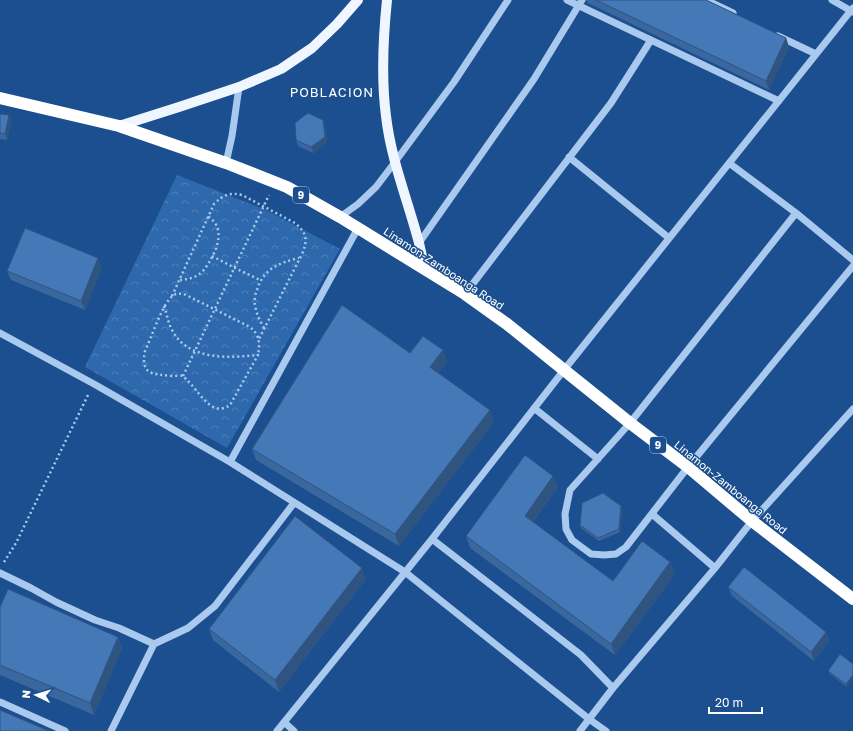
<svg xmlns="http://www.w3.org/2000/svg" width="853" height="731" font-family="'Golos Text',sans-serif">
	<defs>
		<pattern id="park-crowns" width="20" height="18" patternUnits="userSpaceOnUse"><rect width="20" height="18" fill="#2e69ad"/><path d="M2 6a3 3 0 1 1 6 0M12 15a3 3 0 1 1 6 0" fill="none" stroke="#4d80b9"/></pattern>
	</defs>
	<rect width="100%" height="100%" fill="#1b4f8f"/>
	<path fill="url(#park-crowns)" d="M177,175L266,210L340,249L227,448L85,367Z"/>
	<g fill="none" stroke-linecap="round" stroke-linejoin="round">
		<path stroke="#a9c9ee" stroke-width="2.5" stroke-dasharray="2 3" stroke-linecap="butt" d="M212,256L235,268L260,280
			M180,280C186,279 192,279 198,275C203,272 207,266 210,261C216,250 223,235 215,223C213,220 210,218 208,216
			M172,296L214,204C223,195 230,192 242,195L295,223C307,233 308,240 302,254L259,339
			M164,306C167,314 168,323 172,330C188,361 229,358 258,355L230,405C211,418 200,392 187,380C186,379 184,377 183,376C180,375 176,376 173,376C154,374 140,376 145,351C151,339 163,301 174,295C177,293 180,294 184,294L250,327C260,335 260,343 258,355
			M264,328C260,321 256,313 255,305C254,300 255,294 257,290C264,268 279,263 299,258
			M183,376L269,195
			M4,562L16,543L88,395"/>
		<path stroke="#a9c9ee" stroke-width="7" d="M567,0L779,101
			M706,0L733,13
			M832,0L853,12
			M778,36L816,54
			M569,157L669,238
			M226,163L232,136L239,87
			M729,163L796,213L853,260
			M796,213L630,423L570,490L565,514L566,529L572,540L591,554L604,555L616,554L626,547L688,467L853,266
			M340,217L358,204L376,187L395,162L454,82L508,0
			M419,243L534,79L582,0
			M465,294L611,103L651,40
			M0,333L94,384L230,462L405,572L589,719L606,731
			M534,408L598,459
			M230,462L358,228
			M652,514L715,568
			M432,539L581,655L613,688
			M0,573L31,588L56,602L95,620L119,628L154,644L188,628L215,606L294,503
			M0,702L65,731
			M284,722L294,731
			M111,731L154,644
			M277,731L432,539L564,370L853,8
			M580,731L613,688L715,568L752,521L853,409"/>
		<path stroke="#f0f6ff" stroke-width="10" d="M387,0C383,39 381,78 386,116C391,160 408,201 419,243C421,252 423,261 425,270
			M119,126L179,107L239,87L281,69L312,48L337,24L358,0"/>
		<path stroke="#fff" stroke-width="12" d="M0,98L119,126L226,163L287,187L340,217L465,294L507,324L564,370L630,423L688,467L752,521L853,599"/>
	</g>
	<path fill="#3a679d" d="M586,0H706L786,38L789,47L769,90L588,3Z
		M0,114L9,115L11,121L7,140L0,139Z
		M323,120L325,126L327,143L313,153L298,146L296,140Z
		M102,267L85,310L11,280L7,271Z
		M443,350L447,362L438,373L494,422L399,546L256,460L252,449L410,353Z
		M553,476L558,487L533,522L613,581L670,562L675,574L615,655L470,548L466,536Z
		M622,509L620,532L599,541L581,528L580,525Z
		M366,579L279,692L213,640L209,629Z
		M728,587L826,632L829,641L814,661L732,596Z
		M0,607L118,637L122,648L94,715L0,675Z
		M853,664L847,687L830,674L828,671Z"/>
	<path fill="#305480" d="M786,38L789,47L769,90L766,81Z
		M9,115L11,121L7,140L5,134Z
		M323,120L325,126L327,143L313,153L311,147Z
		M98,258L102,267L85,310L81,301Z
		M443,350L447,362L434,379L430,367Z
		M490,410L494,422L399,546L395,534Z
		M553,476L558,487L529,527L525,516Z
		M621,506L622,509L620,532L619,529Z
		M670,562L675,574L615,655L611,644Z
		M362,568L366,579L279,692L275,680Z
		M826,632L829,641L814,661L811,652Z
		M118,637L122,648L94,715L90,703Z
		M853,675V679L847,687L846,684Z"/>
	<path fill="#4478b7" stroke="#305480" d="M596,0H706L786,38L766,81Z
		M308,113L323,120L325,137L311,147L296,140L295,123Z
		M0,114L9,115L5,134L0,133Z
		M25,228L98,258L81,301L7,271Z
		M342,305L410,353L423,336L443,350L430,367L490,410L395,534L252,449Z
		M525,455L553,476L525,516L613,581L642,541L670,562L611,644L466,536Z
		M603,493L621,506L619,529L598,538L580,525L582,503Z
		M295,516L362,568L275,680L209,629Z
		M744,567L826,632L811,652L728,587Z
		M8,589L118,637L90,703L0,665V607Z
		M840,654L853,664V675L846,684L828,671Z
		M0,710L49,731H0Z"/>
	<g text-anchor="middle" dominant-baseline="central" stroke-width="3" stroke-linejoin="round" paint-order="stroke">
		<g fill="#1b4f8f" stroke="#bbcadd" stroke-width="1">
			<rect x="293" y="187" width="16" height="16" rx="3"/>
			<rect x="650" y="437" width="16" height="16" rx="3"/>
		</g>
		<g font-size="10" font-weight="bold" fill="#fff">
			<text x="301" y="195">9</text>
			<text x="658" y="445">9</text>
		</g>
		<g font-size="11" fill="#fff" stroke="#1b4f8f">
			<text transform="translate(444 268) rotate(33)">Linamon-Zamboanga Road</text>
			<text transform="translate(731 487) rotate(39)">Linamon-Zamboanga Road</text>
		</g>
		<g font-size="13" letter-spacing="1" fill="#fff" stroke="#1b4f8f">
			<text x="332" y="92">POBLACION</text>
		</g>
	</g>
	<g transform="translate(36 695) rotate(275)" stroke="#1b4f8f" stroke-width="3" paint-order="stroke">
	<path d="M0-3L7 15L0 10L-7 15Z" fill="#ffffff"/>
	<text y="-6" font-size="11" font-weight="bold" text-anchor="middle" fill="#ffffff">N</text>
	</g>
	<path d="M709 707v6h53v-6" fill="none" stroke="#ffffff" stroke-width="2"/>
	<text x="715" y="707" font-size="12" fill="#ffffff" stroke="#1b4f8f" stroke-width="3" paint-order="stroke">20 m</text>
</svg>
